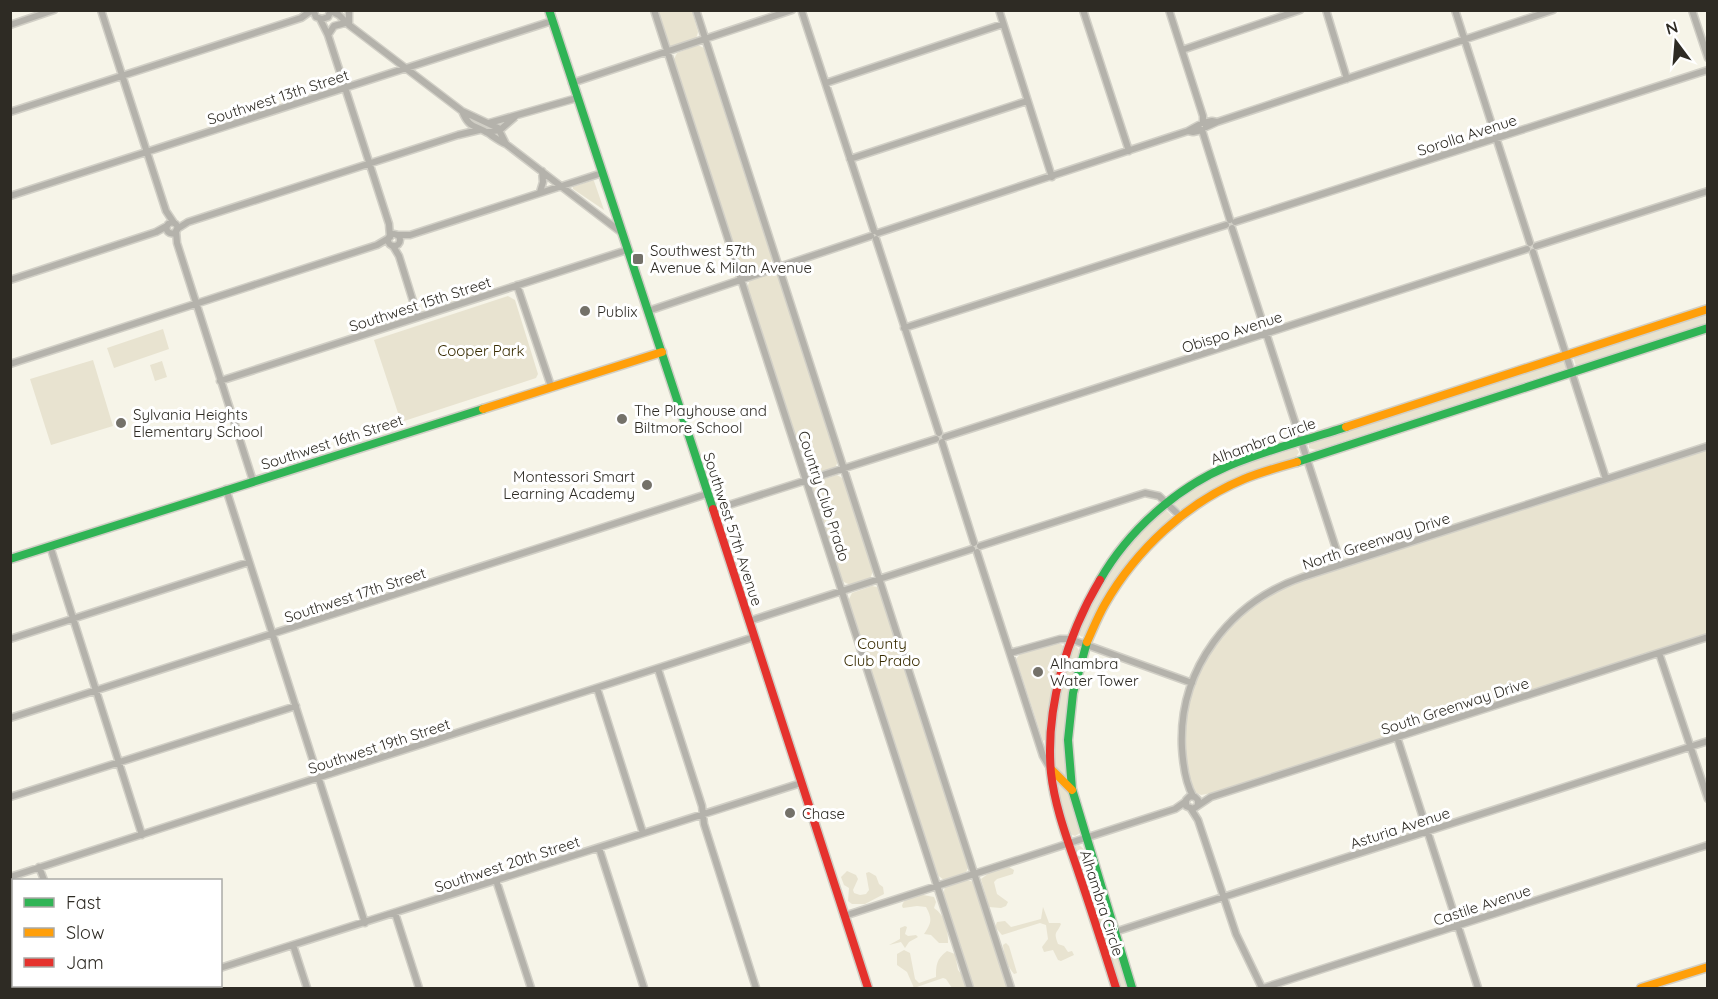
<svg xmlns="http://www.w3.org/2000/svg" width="1718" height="999" font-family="Quicksand,sans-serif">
	<rect width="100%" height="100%" fill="#f6f4e8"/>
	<path fill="#e8e3d0" d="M657,11H692L698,32L696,39L674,47L670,46Z
		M698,45L704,48L772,259L769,267C760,270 748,278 741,269L673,61L677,53Z
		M593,180L594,181L604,210L573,189V187Z
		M772,273L778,276L838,461L835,468L812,476L805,469L747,288L750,280Z
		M508,296L515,300L538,374L536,378L401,422L374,340Z
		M1707,313V324L1576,366L1573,356Z
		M163,329L169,349L114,368L107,348Z
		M93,360L113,426L51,445L30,379Z
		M1564,360L1567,368L1316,450L1309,448V444Z
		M162,361L167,377L155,381L150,365Z
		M1296,448L1299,452L1296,457C1256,470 1217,484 1183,510L1175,508L1174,503L1176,500L1220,472Z
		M1707,449V634L1217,792L1201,795L1193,791C1170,737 1191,665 1231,624C1248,606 1270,594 1292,583Z
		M837,475L844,479L873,571L870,579C859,582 849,589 841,579L812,489L815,482Z
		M1165,509L1173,517C1133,547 1107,589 1086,634L1082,637L1076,633L1081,616L1120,554Z
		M872,586L877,587L880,591L969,866L966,872L944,880L936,874L848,601L852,593Z
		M1057,643L1061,644L1064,647L1053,686L1048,738L1043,741L1016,659L1021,653Z
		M1076,646L1080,652L1066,780L1054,768C1053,725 1057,688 1071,647Z
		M1054,776L1070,795L1080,833L1075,836L1068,833Z
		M1079,845L1086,851L1109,930L1100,927L1074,850L1076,846Z
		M1009,867L1014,870L1013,874L997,879L994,882L997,894L1008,902L1006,906L1001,908L989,907L981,879L989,873Z
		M847,871L856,875L858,879L853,890L854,893L860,895L866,894L869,890L866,873L869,872L876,876L879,884L883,887L884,894L865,904H852L848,901L849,888L844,885L841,877Z
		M967,880L974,882L1008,988H973L943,895L945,887Z
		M918,894L934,897L936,902L934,908C946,916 948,930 948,943H939L931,935L924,934C931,924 933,919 926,907L917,906L903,908L902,906C903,898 912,899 918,894Z
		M1043,907L1049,923H1060L1061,924C1057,934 1053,931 1058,944L1064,946L1068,952L1072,951L1074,955L1061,961L1058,960L1053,950L1044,952L1042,947L1048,939L1046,925L1040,923L1002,935L995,927L997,922L1005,921L1011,927L1041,919Z
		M905,926L907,927L905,934L908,936L916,935L918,937L909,942L905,948L901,942L889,945L900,939V928Z
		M1115,940L1131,988H1118L1104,944Z
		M1006,943L1009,946L1017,973L1014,974C1007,966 1004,955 1003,945Z
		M904,950L910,953L915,979L919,983L936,977C936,966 936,959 947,951L955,954L958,970L963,976L968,988H952L946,979L943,978L914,988L907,972L897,965V954Z"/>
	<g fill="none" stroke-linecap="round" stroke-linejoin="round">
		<defs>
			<path id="street" d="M101,10L166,211L174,223
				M313,10L316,17L322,19L328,17L331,10
				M349,10V25
				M654,10L970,988
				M696,10L1011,988
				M999,10L1052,177
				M1083,10L1129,151
				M1169,10L1203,116V123L1212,121L1217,122
				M1326,10L1347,79
				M1455,10L1530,243
				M1692,10L1708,58
				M331,11L339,15L349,25L462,111L498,128L506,144
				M802,12L874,231
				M320,19L328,35L389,224L390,237
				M10,25L54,10
				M328,35L334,26L345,23
				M1182,50L1300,10
				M572,83L792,10
				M826,83L1003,24
				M462,111C469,128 474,125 488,133C494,137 499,141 506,144L622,233
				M10,112L301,18L312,10
				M489,123L577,98
				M1206,127L1217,122L1553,10
				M1188,131L1193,132L1202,130L1230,220
				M486,132L500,130L515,117
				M850,159L1027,101
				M540,192L543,182L542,171
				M10,196L552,21
				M1235,222L1708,70
				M166.5 228a5.5 5.5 0 1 1 11 0a5.5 5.5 0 1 1-11 0Z
				M1232,228L1341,564
				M177,229L188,222L458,135L479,130
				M176,231L177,243L253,481
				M878,233L1188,131L1199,125
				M388 240a6 6 0 1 1 12 0a6 6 0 1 1-12 0Z
				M397,235H410L602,173
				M876,239L939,433
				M393,246L399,256L418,317
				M1536,246L1708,191
				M1533,252L1606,479
				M10,280L156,232L167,226
				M517,285L551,386
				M648,311L871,236
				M904,328L1226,225
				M10,364L377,245L389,238
				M220,381L627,250
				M945,437L1527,249
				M942,442L974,543
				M226,489L365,923
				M713,510L936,439
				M50,546L142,835
				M980,546L1145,493L1159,496L1180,516
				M977,552L1043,756L1050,768
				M749,621L972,549
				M10,639L249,562
				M1010,653L1060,639H1070L1192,683
				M1659,653L1708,799
				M658,669L702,806L704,824L756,988
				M597,688L643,833
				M10,718L707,494
				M1397,737L1478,988
				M1193,796C1185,782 1183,764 1182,748C1178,669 1230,602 1303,577L1708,446
				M10,797L296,706
				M1198,805V800L1195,797L1190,796L1186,800V806L1193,809L1211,797L1708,637
				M1191,809L1198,820L1236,934L1262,988
				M599,848L644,988
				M39,867L44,880
				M10,877L754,637
				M496,880L531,988
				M395,913L419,988
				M844,916L1175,809L1185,802
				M1099,937L1708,741
				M293,945L307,988
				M220,968L801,783
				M78,986L79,988
				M145,986L146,988
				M193,986L194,988
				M158,988L168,986
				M1263,988L1708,845"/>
			<path id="fast" d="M549,10L713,509
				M1297,462L1708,328
				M10,559L483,409
				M1100,580C1128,531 1176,488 1228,466C1266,450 1307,440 1346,427
				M1087,642L1073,693L1068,740L1072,789L1132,988"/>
			<path id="slow" d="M483,409L662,352
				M1346,427L1708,309
				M1087,642C1093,629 1098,616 1105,604C1136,550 1186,503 1244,479C1261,472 1279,467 1297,462
				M1051,769L1072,790
				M1641,988L1708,967"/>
			<path id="jam" d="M713,509L868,988
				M1100,580C1067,635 1045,708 1051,773C1055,808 1068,841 1079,874C1092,912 1104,950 1116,988"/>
		</defs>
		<use href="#street" stroke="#d1cfc6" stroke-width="9"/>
		<use href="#fast" stroke="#d1cfc6" stroke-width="11"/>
		<use href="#slow" stroke="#d1cfc6" stroke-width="11"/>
		<use href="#jam" stroke="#d1cfc6" stroke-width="11"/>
		<use href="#street" stroke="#b4b2ab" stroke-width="6"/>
		<use href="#fast" stroke="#30b455" stroke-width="8"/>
		<use href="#slow" stroke="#ff9f0a" stroke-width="8"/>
		<use href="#jam" stroke="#e5322d" stroke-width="8"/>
	</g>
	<g fill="#747169" stroke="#fff" stroke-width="2">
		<rect x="632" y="253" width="12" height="12" rx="3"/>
		<circle cx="585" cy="311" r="6"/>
		<circle cx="622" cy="419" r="6"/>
		<circle cx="121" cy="423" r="6"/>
		<circle cx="647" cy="485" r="6"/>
		<circle cx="1038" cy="672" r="6"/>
		<circle cx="790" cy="813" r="6"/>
	</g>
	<g text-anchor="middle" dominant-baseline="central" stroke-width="6" stroke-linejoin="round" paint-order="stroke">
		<g font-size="15" fill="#2e2b24" stroke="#fff">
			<text transform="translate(278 97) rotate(-18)">Southwest 13th Street</text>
			<text transform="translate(1467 135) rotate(-18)">Sorolla Avenue</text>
			<text transform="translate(420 304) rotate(-18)">Southwest 15th Street</text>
			<text transform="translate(1232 332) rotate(-18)">Obispo Avenue</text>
			<text transform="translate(1263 441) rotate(-20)">Alhambra Circle</text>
			<text transform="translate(332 442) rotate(-18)">Southwest 16th Street</text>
			<text transform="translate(824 496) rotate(72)">Country Club Prado</text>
			<text transform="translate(733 529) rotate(72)">Southwest 57th Avenue</text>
			<text transform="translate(1376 541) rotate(-18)">North Greenway Drive</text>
			<text transform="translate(355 595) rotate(-18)">Southwest 17th Street</text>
			<text transform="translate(1455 706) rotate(-18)">South Greenway Drive</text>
			<text transform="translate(379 746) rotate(-18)">Southwest 19th Street</text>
			<text transform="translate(1400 828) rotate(-18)">Asturia Avenue</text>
			<text transform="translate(507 864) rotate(-18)">Southwest 20th Street</text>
			<text transform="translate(1102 903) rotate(72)">Alhambra Circle</text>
			<text transform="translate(1482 905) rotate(-18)">Castile Avenue</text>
		</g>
		<g font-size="15" fill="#2e2b24" stroke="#fff" text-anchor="start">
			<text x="650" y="250">Southwest 57th<tspan x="650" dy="17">Avenue &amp; Milan Avenue</tspan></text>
			<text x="597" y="311">Publix</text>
			<text x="634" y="410">The Playhouse and<tspan x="634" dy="17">Biltmore School</tspan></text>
			<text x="133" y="414">Sylvania Heights<tspan x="133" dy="17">Elementary School</tspan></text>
			<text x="635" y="476" text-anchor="end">Montessori Smart<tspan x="635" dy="17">Learning Academy</tspan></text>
			<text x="1050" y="663">Alhambra<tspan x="1050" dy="17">Water Tower</tspan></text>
			<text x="802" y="813">Chase</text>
		</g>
		<g font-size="15" fill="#372b00" stroke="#fff">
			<text x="481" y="350">Cooper Park</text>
			<text x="882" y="643">County<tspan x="882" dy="17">Club Prado</tspan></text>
		</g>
	</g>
	<rect width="1718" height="999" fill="none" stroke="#2e2b24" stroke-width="24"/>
	<rect x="12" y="879" width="210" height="108" fill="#ffffff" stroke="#abaaa7" stroke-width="1.5"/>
	<rect x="24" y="898" width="30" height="9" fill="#30b455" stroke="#abaaa7" stroke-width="1.5"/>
	<text x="66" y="909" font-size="18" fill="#2e2b24">Fast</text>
	<rect x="24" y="928" width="30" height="9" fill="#ff9f0a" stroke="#abaaa7" stroke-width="1.5"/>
	<text x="66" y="939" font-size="18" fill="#2e2b24">Slow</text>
	<rect x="24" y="958" width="30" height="9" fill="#e5322d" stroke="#abaaa7" stroke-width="1.5"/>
	<text x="66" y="969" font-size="18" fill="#2e2b24">Jam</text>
	<g transform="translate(1676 42) rotate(344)" stroke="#ffffff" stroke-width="4.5" paint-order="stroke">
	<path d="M0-4.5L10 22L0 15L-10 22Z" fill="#2e2b24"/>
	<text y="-9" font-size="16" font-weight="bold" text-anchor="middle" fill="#2e2b24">N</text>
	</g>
</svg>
